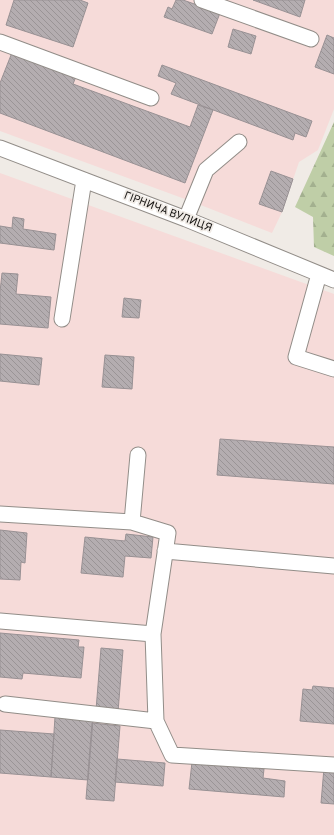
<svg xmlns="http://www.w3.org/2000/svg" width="334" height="835" font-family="Overpass,sans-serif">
	<defs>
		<pattern id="forest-firs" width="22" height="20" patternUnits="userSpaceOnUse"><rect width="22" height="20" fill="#bfcea7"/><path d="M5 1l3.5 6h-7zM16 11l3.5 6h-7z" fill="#a3b08f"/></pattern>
		<pattern id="building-back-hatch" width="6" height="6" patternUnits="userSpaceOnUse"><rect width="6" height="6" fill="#b4adb0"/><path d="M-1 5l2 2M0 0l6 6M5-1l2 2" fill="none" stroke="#9a9496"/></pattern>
	</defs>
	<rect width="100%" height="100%" fill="#f0ebe6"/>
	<path fill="#f6dbd9" d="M0,0H334V109L318,150L299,162L282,212L272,233L193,202L0,131Z
		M0,173L334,294V835H0Z"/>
	<path fill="url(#forest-firs)" d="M334,122V256L314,247L313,217L295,207Z"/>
	<path fill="url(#building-back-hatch)" stroke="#989194" d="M14,0H80L88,3L73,47L6,25Z
		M176,0H183L220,13L212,34L164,17L168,7L172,9Z
		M253,0H305L300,17Z
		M233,29L256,36L251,54L228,47Z
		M327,35L334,38V74L315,67Z
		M13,50L77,74L73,84L190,127L198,105L213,110L185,183L0,113V83Z
		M162,65L312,121L306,137L295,133L293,140L171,94L176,83L158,76Z
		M271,171L293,179L282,212L259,204Z
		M13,217L24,219L23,229L56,234L54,250L0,243V226L12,228Z
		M2,273L18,274L16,294L51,297L48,328L0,324V292Z
		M124,298L141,300L139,318L122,317Z
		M0,354L42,358L39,385L0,381Z
		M105,355L134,357L132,389L102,387Z
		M220,439L334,447V484L217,475Z
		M0,530L27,533L25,563L21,562L20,580L0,579Z
		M126,534L153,537L151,558L125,556L123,577L81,573L85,537L125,541Z
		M0,633L79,640L78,647H84L81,678L23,673L22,679L0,677Z
		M101,648L123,650L118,712L96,710Z
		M313,686L334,688V724L300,721L303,689L312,690Z
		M55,717L93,720L88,780L51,777Z
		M92,723L120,726L114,801L86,799Z
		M0,730L54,734L51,777L0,773Z
		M117,759L165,763L163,786L115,782Z
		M192,762L264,769L263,778L285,781L284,797L189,789Z
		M324,768L334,769V804L321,803Z"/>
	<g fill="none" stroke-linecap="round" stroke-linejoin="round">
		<defs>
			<path id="minor" d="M202,0L311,39
				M0,42L151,98
				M0,148L186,219L334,280
				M186,219L206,170L239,142
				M319,274L296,357L334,369
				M62,319L84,180
				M138,455L132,522L168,533L153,634
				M0,514L132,522
				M165,551L334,566
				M0,621L153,634L156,721
				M5,704L156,721L172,755L334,765"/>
		</defs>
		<use href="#minor" stroke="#928d88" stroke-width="17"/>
		<use href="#minor" stroke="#fff" stroke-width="15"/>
	</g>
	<g text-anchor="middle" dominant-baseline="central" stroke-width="3.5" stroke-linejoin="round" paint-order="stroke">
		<g font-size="11" fill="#151311" stroke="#f0ebe6">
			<text transform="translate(168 212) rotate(21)">ГІРНИЧА ВУЛИЦЯ</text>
		</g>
	</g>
</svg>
